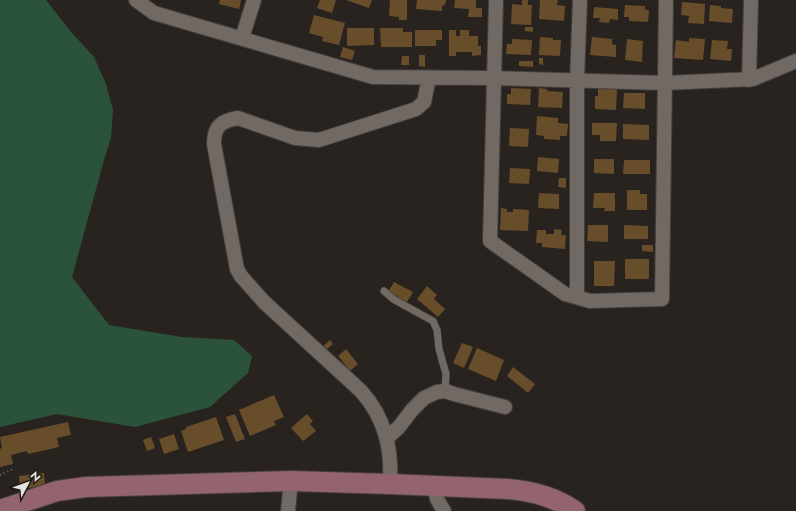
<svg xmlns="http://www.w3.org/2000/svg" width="796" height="511" font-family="Jost,sans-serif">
	<rect width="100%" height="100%" fill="#29231f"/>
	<path fill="#2b533b" d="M0,0H46L71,32L94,57L106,84L113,110L111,138L104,160L72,277L109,325L182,337L234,340L252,356L248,373L210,407L135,427L57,414L0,427Z"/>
	<path fill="#684d2b" d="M220,0H241L239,9L219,4Z
		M320,0H336L332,13L317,8Z
		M346,0H372L369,8Z
		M390,0H407V20H399V17L389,16Z
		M417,0H446L445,5L442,6V11L416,9Z
		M455,0H476V8H482V17H468L469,9L454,8Z
		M522,0H528V5H532L531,25L511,24L512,4L522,5Z
		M540,0H558L557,5L565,6L564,21L539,19Z
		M682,2L705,4L704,24L688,23L689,16L681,15Z
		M625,5L645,6V10H649L648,22L629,21V17H624Z
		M710,5L721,6V8L733,9L732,23L709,21Z
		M594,7L618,9V20L610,19L609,23L599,22L600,18H593Z
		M314,15L345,23L339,45L322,41L323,37L309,33Z
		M525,27H533V32L525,31Z
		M347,28H374V45L347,46Z
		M380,28H403V32H412V47H381Z
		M415,30H442V40H436V46H415Z
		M449,30H456V36H460V30H469V36H478V46H481V55L472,56V52H456V56H449Z
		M540,37L553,38V40H561L560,56L539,55Z
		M592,37L612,39V44L616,45V57L590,55Z
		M689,38L705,39L703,60L674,58L676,40L689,42Z
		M512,39L532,40L531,55L506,54L507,44H512Z
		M627,39L643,41L642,62L625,60Z
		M712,40L728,41L727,49H732L731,61L710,59Z
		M343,47L355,51L352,60L340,57Z
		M419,55H425V67L419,66Z
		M402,56H409V65H401Z
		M539,58H543V65L539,64Z
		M519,61H533V67L519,66Z
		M511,88L531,89L530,105L507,104V94H511Z
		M539,88L547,89V91L563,92L562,108L538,107Z
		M598,88L617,89L616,110L595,109V96H598Z
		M624,93H645V109L623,108Z
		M537,116L558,118V123L568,124L567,136H560V140L544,139V136L536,135Z
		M592,123H617L616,141H600V135H592Z
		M623,124L649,125V140L623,139Z
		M510,128L529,129L528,147L509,146Z
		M538,157L559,159L558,173L537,171Z
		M594,159H614V174L594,173Z
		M624,160H650V174H623Z
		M510,168L530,169L529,184L509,183Z
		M559,178H566V188L558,187Z
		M627,190H640V194H647V210H627Z
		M539,193L559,194V209L538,208Z
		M594,193H615V211H604L605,208H593Z
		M501,208L507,209V212H513V209L529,210L528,231L500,230Z
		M588,225H608V242L587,241Z
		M624,225L648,226V239H624Z
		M554,229L562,230L561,235H566L565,249L542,247V243H536L537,230H546V234H554Z
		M642,245H653V252L642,251Z
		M625,259H649V279H625Z
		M594,261H615L614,286H594Z
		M394,282L413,292L407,302L388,292Z
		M427,286L437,295L434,299L445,309L438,317L417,299Z
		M330,340L333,344L326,350L323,346Z
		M462,343L473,347L464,368L453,363Z
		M477,348L504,360L496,381L468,369Z
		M346,349L358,364L350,371L338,356Z
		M513,367L535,384L528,393L507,376Z
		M274,395L284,417L274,421L276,425L250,436L239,410Z
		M235,414L245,439L236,442L226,417Z
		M307,414L313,421L310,424L316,431L303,441L291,428Z
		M216,417L224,440L188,452L181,431L186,429V427Z
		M68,422L71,435L57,438L59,447L28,454L27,451L11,455L13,464L0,467V449L2,448L0,437Z
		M174,434L179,449L164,454L159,439Z
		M151,437L155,448L147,451L143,440Z
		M44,473L45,486L20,489L19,476Z"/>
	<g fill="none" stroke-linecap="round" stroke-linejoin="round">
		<defs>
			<path id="lane" d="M384,291L393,299L433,321L437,330L439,349L446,374L445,391"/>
			<path id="street" d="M136,0L154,13L373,77L493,78L665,83L753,79L796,61
				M496,0L490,241L565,294L590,301L662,299L666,0
				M242,38L254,0
				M749,80L751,0
				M577,297V80L580,0
				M387,438L399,427L412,410L424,398L437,392L445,391L454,394L505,407
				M390,484C392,448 385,418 361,391L264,302L241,276L237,269L214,144C214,126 221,121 238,118L295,138L319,140L416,109L424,102L429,78
				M434,486L437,499L444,511
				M288,511L291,481"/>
			<path id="secondary" d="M0,510L57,491L86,487L291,481L390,484L508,489C532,491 555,497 575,511"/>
		</defs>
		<use href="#lane" stroke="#443f3c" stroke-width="8"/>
		<use href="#street" stroke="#443f3c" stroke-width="16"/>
		<use href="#secondary" stroke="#443f3c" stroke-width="22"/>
		<path stroke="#696360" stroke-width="2.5" stroke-dasharray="1 3" stroke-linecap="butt" d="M0,475L13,469"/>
		<use href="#lane" stroke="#706964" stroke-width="7"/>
		<use href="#street" stroke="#706964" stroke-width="14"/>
		<use href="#secondary" stroke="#94646e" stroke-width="20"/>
	</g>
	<g transform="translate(28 483) rotate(49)" stroke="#1f1a16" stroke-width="3" paint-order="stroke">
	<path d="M0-3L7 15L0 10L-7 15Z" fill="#e6e2df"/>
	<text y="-6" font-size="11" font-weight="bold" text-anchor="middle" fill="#e6e2df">N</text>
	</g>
</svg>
